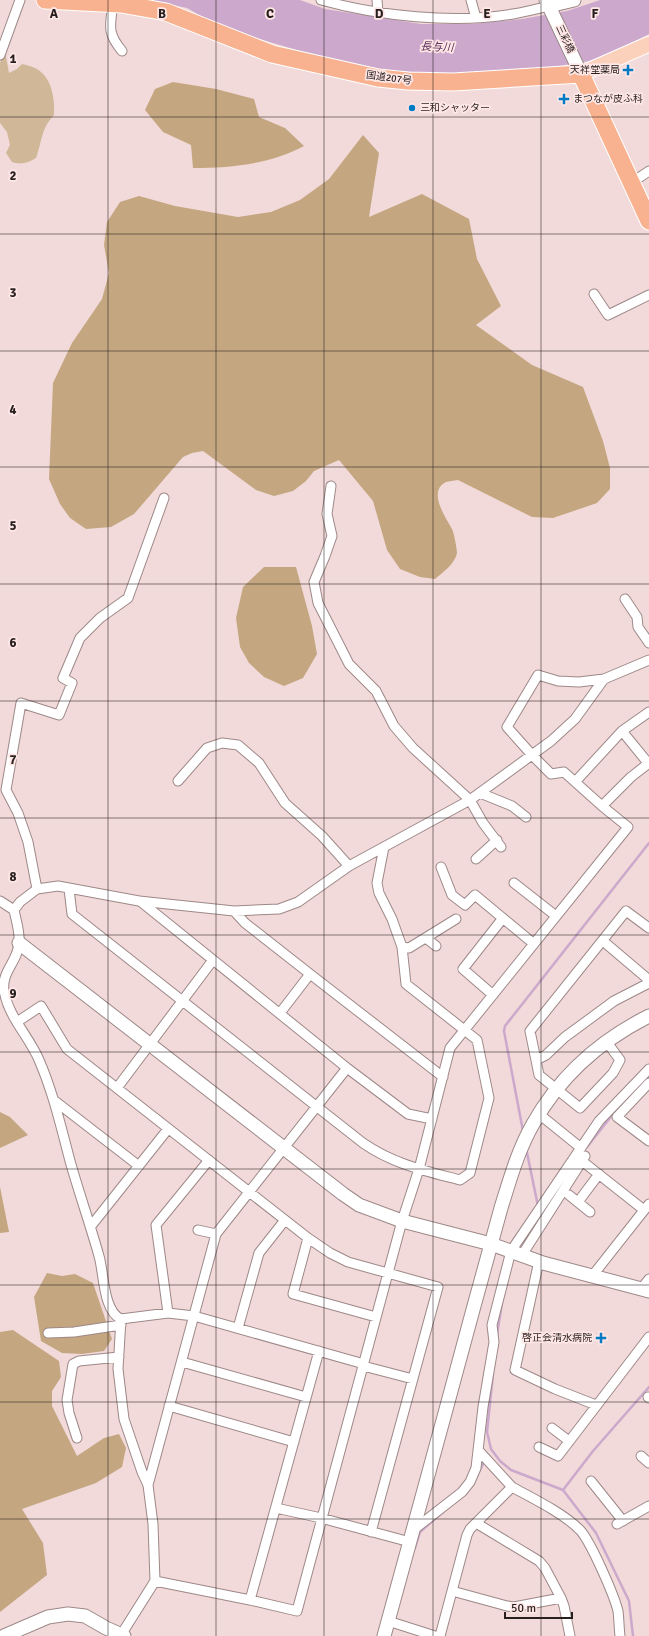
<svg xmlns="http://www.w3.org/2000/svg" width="649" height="1636" font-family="Signika,'Noto Sans JP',sans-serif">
	<rect width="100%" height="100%" fill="#f1dad9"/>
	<path fill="#cfb798" d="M5,51L9,73L17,69L22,64C26,65 31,66 35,68C52,76 55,99 54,115C41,128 42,142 36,158C28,163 21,165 12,162L6,153L10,145L7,132L0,123V63Z"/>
	<path fill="#c4a781" d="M173,82L216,89L254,99L259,117L285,128L304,146C270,164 231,168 193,168L191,145L163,132L145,110L155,89Z
		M363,135L379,153L369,217L422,194L469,219L477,259L501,306L476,325L532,365L583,387L603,441L610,468V489L597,503L553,518L532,517L458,480C454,481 449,481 446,482C427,491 446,518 452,529C454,533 457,549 457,553C455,564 442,573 435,579L420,577L400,569L387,550L373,501L339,460L314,471L306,481L293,491L274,496L256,490L203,451L192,453L183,457L134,514L111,527L86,529L70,518L60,504L49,479L53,383L72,343L102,299L109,273L104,245L107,222L120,202L139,196L175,206L238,217L271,212L300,200L329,179Z
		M264,567H296L312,626L317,654L303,678L284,686L264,677L249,663L240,647L236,618L243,587Z
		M0,1112L10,1117L28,1135L0,1148Z
		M0,1187L9,1232L0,1233Z
		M47,1273L62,1276L75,1274L93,1283L112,1339L104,1351L82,1354L62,1353L41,1341L34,1297Z
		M13,1330L59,1361L61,1377L52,1391V1406L77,1456L104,1438L119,1434L126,1448L122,1467L96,1483L22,1509L43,1543L47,1575L0,1612V1332Z"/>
	<path fill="#cca9cc" d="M148,0H300L325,9L421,24H472L522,19L567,11L600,0H649V34L626,48L589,61L559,66L466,74L393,71L330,60L220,27L187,8Z"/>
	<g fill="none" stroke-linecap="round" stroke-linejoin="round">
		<path stroke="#cca9cc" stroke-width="2.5" d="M523,1131L504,1031L505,1026L649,843
			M587,1147L617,1109
			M526,1148L538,1206
			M522,1246L558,1189
			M497,1335L502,1303
			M493,1374L487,1432L491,1449L500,1461L511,1470L563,1490L596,1533L629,1601L633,1636
			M479,1472L485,1460
			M563,1490L593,1451L649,1387
			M415,1548L420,1532L443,1512"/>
		<defs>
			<path id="street" d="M321,0C378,16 454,24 513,14C525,12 537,9 549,6
				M377,0L378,12
				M471,0L476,18
				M113,4C110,26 107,33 122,51
				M0,55L20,0
				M631,183L649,171
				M594,294L608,315L649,295
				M331,486L327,514L332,536L325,556L314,582L318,603L349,664L376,691L394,726L413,748L470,800L483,823L501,847
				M625,599L637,617L638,627L649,643
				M622,731L649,712
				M178,781L207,748L222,743L238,745L259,763L285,803L322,836L349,866
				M575,782L622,731L648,763
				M480,793L512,806L526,817
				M602,806L564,772L551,774L532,755L507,727L538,675L558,681L579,682L604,679
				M476,859L497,840
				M441,867L452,895L465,905L475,895L534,944
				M514,883L556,916
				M37,889L28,842L18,813L6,790L21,703L59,715L72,683L63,678L80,638L100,618L128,598L164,498
				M69,889L72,914L363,1143C393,1164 426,1171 460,1180L470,1173L489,1098L477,1040L406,984L402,947L392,919L379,893L377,883L384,847
				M0,901L14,910
				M140,901L347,1068L408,1114L432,1119
				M234,911L245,923L310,974L443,1077
				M426,938L436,946
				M603,941L649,980
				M402,947L409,948L456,919
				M493,995L463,969L503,918
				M280,1013L310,974
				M17,1022L41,1006L67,1049L308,1238L330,1253L348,1262L438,1287L371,1532
				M606,1041L620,1060L613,1073L580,1108L539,1075L530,1031L626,911L649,928
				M536,1060L546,1055L565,1037L614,1001L649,983
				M649,1083L617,1117L649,1141
				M117,1088L213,960
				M55,1101L139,1166
				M539,1114L581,1148
				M585,1156L582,1161L644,1210
				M569,1195L590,1212
				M578,1202L599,1174
				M91,1226L168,1129
				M198,1230L216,1234
				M308,1238L293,1294L376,1317
				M522,1255L582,1161
				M539,1261L515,1370L555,1389L596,1405
				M593,1275L649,1204
				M641,1289L649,1279
				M168,1313L156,1225L209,1160
				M121,1319L168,1313L194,1316L364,1364
				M238,1328L259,1253L285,1220
				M48,1333L74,1332L121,1325
				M319,1351L250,1600L297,1611L402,1221L419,1169L450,1048L628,827L602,806L631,777L649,763
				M182,1362L306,1397
				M363,1366L413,1379
				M648,1397L649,1398
				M169,1406L294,1442
				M552,1428L569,1441
				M77,1438L69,1413L67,1400L73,1364L79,1361L119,1357
				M539,1447L558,1456L649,1337
				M479,1451L512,1487
				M641,1456L649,1463
				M591,1481L623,1521
				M148,1485L216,1234L347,1068
				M276,1508L321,1518L410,1542
				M476,1523L539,1561L545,1568L561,1598L564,1606L570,1636
				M617,1524L649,1506
				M412,1531L462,1492L470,1482L476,1468L483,1407L494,1342L492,1325L511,1251L599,1121L649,1069
				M155,1581L250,1600
				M452,1591L507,1606L514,1607L561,1598
				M388,1621L435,1636
				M121,1635L155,1581L153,1524L148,1485L142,1472L124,1419L118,1369L121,1319C103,1311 104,1273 99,1256C90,1224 79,1193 70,1161C61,1127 53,1092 39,1060C29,1036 8,1017 4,990C1,972 19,960 19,942C20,932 16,920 14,910L20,902L37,889L58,886L139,901L234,911L279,909L298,902L349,866L470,800L551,741L575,719L604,679L649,660
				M440,1636L467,1535L470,1529L512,1487C534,1499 563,1513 580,1530C591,1542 614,1595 618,1611C619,1619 619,1628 620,1636"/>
			<path id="secondary" d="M546,0L581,74
				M549,6L574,0
				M19,943L343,1194L359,1205L402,1221L491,1244L543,1263L649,1291
				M4,1636L48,1617L68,1614L85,1616L106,1628L124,1636
				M384,1636C415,1526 444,1416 474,1306C483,1273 492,1241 501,1208C510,1179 518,1150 533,1124C560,1076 601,1040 649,1016"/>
			<path id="primary" d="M581,74L649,44"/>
			<path id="highway" d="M45,0L121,4L166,12L272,54L378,78L408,81L453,82L581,74L649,221"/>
		</defs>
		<use href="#street" stroke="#9e8888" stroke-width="11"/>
		<use href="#secondary" stroke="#9e8888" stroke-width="15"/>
		<use href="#primary" stroke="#fff" stroke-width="17"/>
		<use href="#highway" stroke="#fff" stroke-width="19"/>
		<use href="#street" stroke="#fff" stroke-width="9"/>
		<use href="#secondary" stroke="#fff" stroke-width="13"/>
		<use href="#primary" stroke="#fbd1bc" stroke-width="15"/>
		<use href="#highway" stroke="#f9b28f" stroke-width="17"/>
	</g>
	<path fill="none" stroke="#271f1e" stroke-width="1" stroke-opacity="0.55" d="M108,0V1636M216,0V1636M324,0V1636M433,0V1636M541,0V1636M0,117H649M0,234H649M0,351H649M0,467H649M0,584H649M0,701H649M0,818H649M0,935H649M0,1052H649M0,1169H649M0,1285H649M0,1402H649M0,1519H649"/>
	<g fill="#007bc4" stroke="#ffe7e6" stroke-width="1.5">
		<path d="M626 64h4v4h4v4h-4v4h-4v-4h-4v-4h4z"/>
		<path d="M562 93h4v4h4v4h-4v4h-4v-4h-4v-4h4z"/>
		<circle cx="412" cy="108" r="4"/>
		<path d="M599 1332h4v4h4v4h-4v4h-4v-4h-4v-4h4z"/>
	</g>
	<g text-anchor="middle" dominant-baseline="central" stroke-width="3.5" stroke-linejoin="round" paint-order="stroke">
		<g font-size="10" fill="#271f1e" stroke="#ffe7e6">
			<text transform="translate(565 39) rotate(65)">三彩橋</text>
			<text transform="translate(389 78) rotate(8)">国道207号</text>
		</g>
		<g font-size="10" fill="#271f1e" stroke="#ffe7e6" text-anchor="end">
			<text x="620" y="70">天祥堂薬局</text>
			<text x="573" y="99" text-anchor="start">まつなが皮ふ科</text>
			<text x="420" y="108" text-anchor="start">三和シャッター</text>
			<text x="592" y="1338">啓正会清水病院</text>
		</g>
		<g font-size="11" font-style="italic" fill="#5a2d5b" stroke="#ffe7e6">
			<text transform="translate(437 47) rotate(3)">長与川</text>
		</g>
	</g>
	<g font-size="13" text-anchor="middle" font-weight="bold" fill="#271f1e" stroke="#ffe7e6" stroke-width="3.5" stroke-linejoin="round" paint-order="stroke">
		<text x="54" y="18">A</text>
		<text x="162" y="18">B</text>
		<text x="270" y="18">C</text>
		<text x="379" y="18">D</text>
		<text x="487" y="18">E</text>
		<text x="595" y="18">F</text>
		<text x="13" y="63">1</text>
		<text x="13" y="180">2</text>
		<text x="13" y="297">3</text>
		<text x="13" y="414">4</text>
		<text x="13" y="530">5</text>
		<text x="13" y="647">6</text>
		<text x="13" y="764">7</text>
		<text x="13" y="881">8</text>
		<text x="13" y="998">9</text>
	</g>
	<path d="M505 1612v6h67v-6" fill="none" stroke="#271f1e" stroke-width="2"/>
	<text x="511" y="1612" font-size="12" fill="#271f1e" stroke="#ffe7e6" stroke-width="3" paint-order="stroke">50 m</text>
</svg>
